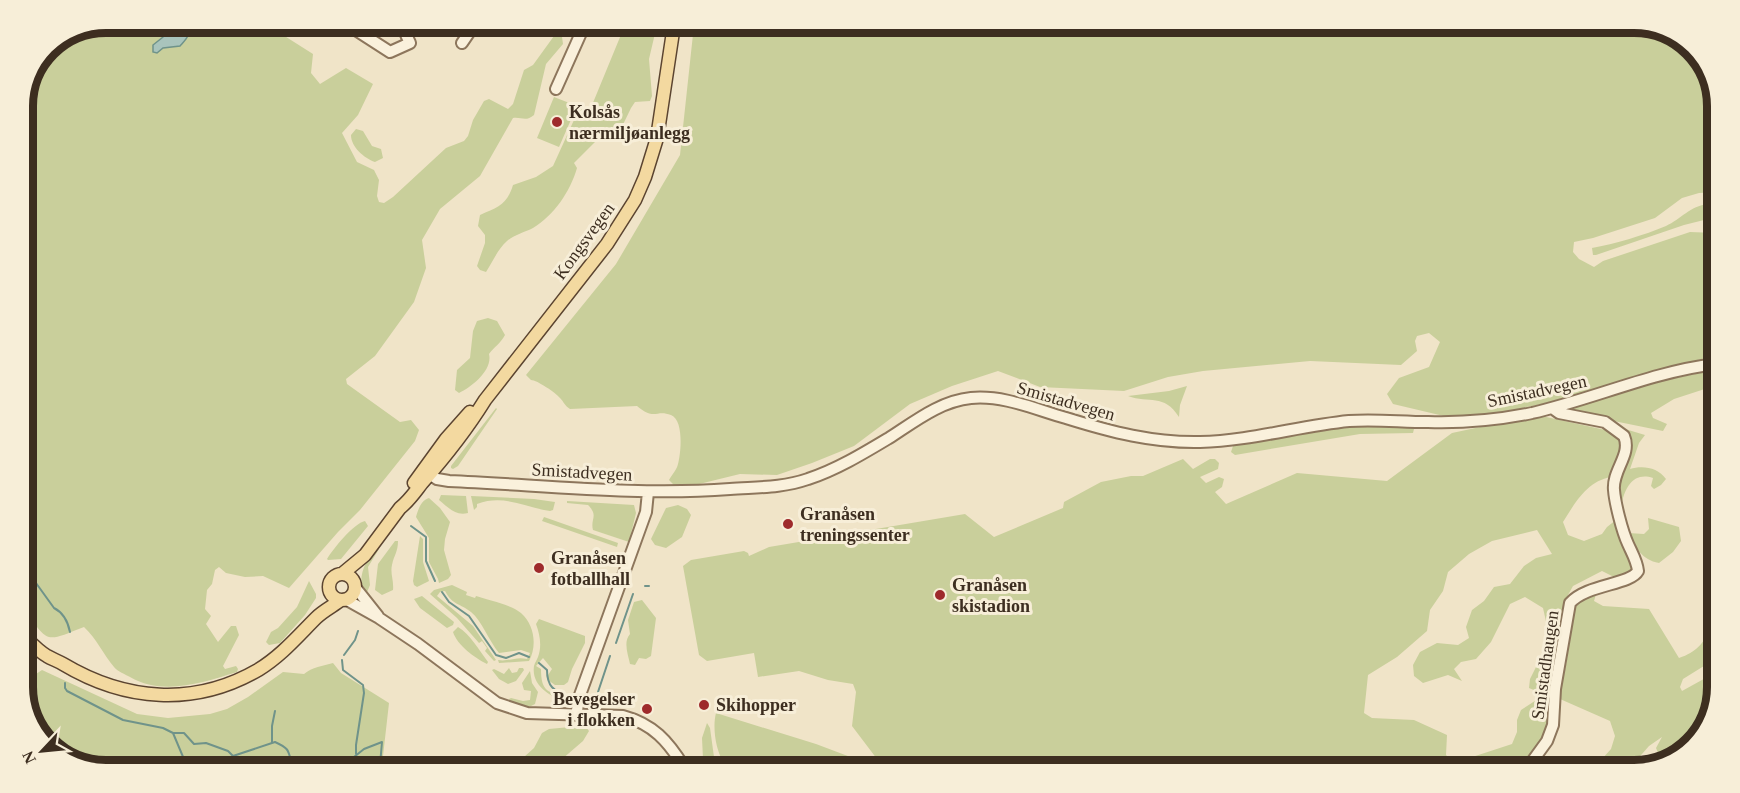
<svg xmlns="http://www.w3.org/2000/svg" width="1740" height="793" font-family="Georgia,serif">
	<rect width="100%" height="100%" fill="#f0e4c8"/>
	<path fill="#c9cf9b" d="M106,23H174L163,37L153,45L187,26L189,23H264L313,54L311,73L320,84L346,68L373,84L358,115L342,133L357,162L374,170L379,180L377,196L379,202L384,203L393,197L446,148L464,141L468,136L473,120L484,101L489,99L508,109L513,104L524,70L533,65L554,36L562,37L563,44L546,64L534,115C526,122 522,117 513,118L480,176L440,209L422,240L426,268L414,302L375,356L346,379L347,384L400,422L411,420L419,430L415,441L360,510L338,532L289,588L263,576L245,577L226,573L219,567L215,570L212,584L207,590L205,609L211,616L206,624L218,642L231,626H236L239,635L223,666L225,669L236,666L238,669L237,672C202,683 163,696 130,677C125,674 118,672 114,667C103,654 97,639 84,627C43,643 50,643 23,609V101L47,47Z
		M625,25H657L649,59L652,96L650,101L635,102L631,108L618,135L599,138L574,163L577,168C570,192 554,215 533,228C525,232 514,235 507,241C498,249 493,261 486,272L480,270L477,266L485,243V235L478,226L480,215C498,207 507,205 513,185L536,177L553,166L579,109L590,110Z
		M694,25L1666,29L1703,59L1717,101L1716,192L1699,193L1682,198L1655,218L1593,238L1574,242L1573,252L1579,259L1594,267L1603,261L1690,232L1716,233L1715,334L1705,358L1542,404L1491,414L1448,417L1393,404L1387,394L1399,378L1429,367L1440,342L1429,333L1417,336L1415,341L1417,351L1401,365L1310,361L1203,371L1168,377L1124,391L1040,387L998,371L952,386L910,404L854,446L812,463L777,475L740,474L695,485H674L669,480C672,475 677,469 678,464C681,453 684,420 671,415C656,409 655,421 637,406L570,409C564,405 564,402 560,398C556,393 537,380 531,380L526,375L616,264L680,155Z
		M554,97L577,106L559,147L537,138Z
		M356,129L363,131L372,146L381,149L383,158L375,162C364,158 351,147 351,135Z
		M1708,204L1716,205V221L1704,220L1684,225L1596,255H1593L1592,248C1614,244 1645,235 1666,226C1681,219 1690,206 1708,204Z
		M488,318L497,321L505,335C501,343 494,347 489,354C493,370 472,387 459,393L455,390L457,370L470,358L473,331L477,321Z
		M1715,370L1714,386L1674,399L1651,413L1653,418L1667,424L1663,431L1604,419L1564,409L1661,381Z
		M1187,386L1180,405L1179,417C1164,393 1149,404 1128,396L1169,391Z
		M496,408L497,409L458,466L453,469L451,468V466Z
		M1537,415L1610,431L1620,438L1621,453L1611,477C1587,481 1575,503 1563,522L1568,535L1584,541L1602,534L1607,527L1616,520L1632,560L1633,570L1616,578L1602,571L1573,586L1568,595L1562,637L1556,656L1536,691L1529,688L1530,679L1550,639L1543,608L1525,597L1510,604L1491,642L1476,659L1461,662L1454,669L1462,681L1448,675L1423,683L1414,676L1413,665L1420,652L1437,643L1458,645L1469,638L1466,627L1472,610L1484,601L1494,587L1510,584L1524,566L1536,558L1552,554L1537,530L1492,541L1469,554L1448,572L1443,591L1430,610L1427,631L1397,657L1368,675L1364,713L1372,718L1414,720L1447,735L1446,755L1454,763L1512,744L1517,732V720L1521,710L1541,697L1549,684L1551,688L1550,728L1526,765L1520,761L1507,764L1494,758L1479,770L894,767L877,759L852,726L856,692L853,684L828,680L799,671L758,677L754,653L707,661L699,655L683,566L691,560L744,551L748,553L749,556L769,547L965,514L994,537L1063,508L1064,502L1101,482L1131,476H1143L1183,459L1193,469L1210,459H1215L1219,463L1218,469L1200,477L1206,483L1219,477L1224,479L1222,487L1215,492L1226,504L1297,473L1387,481L1452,433Z
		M1353,426L1412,427L1414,429L1413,433L1360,434L1235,455L1231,452L1233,446L1239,443Z
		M1625,429L1645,435L1639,443L1630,469C1642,465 1658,467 1666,479L1661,485L1654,489L1651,486L1653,478C1634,472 1626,486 1622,502L1619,498C1619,490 1618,481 1620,474C1625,457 1639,445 1625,429Z
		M441,495L466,496L468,513C455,516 449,508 439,500Z
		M471,496L534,499L555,502L553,510L550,511C523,507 504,494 477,504V507L474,510Z
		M429,498L440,508L450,522L445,539L444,550L451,575L448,579L439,583L438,579L429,562V538L416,517C418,510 421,500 429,498Z
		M567,501L634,505L636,513L629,542L593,530C590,519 599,516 588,505L567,503Z
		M678,505L687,509L691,515L682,537L666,548L655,545L651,539L666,508Z
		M544,517L618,543L617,547L542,521Z
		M1648,518L1679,527L1681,541L1673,552L1659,563C1642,560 1635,547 1628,533L1644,534L1649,529Z
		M365,521L368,526L341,559L328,560L327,559C333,549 354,523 365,521Z
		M420,536L423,539V562L429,581L417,587L414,585L413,581Z
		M395,541H398C398,552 394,555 392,565C390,573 394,581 393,590L382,595L375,590L378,564Z
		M376,546L379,549L368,567L370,585L365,597C356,577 365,563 376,546Z
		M309,581L316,594V598L305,615L280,643L269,645L266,642L271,632L278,628L297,607Z
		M452,585L467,592L466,595L475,598L476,596C488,600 512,605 521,613C535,625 537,647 529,661L499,663L498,660C509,662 516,656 527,659L530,653L521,650L499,653C489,641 482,621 471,612C460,603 453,606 445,591L440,592L437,596L473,626L496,660L494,661L485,651L487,648L482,641L479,643L457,618L430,594L434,590Z
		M1596,594L1594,601L1603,606L1649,609L1679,658C1697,652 1702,644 1712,628V661L1683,679L1680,687L1682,691L1711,675V719L1681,756L1656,764L1661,760L1656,748L1662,737L1649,746L1628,770H1592L1611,749L1615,736L1610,721L1560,699C1558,688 1563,681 1565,670C1570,648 1570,625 1577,603Z
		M422,596L454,622L453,625L447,628L420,608L414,599Z
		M642,600L656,618L651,656L646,659L639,658L635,665L630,664C628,654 623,642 630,634L628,620L634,602Z
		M539,619L585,636V643L572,669L568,682L564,685H555L548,680V675L552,669L543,658L536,666L541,669C541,692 548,692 568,698L567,702C551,697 531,686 534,666C535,662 537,660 538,657C542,646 540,635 536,624Z
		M458,627C470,634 479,650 488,662L487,664C475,658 457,645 453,632Z
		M333,663L341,673L389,703L382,765L74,764L39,738L23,693V669L36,674L42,670L137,714L168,718L210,714L227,709L248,697L283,672L304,674C312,667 323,666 333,663Z
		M509,668L512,673L517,672L519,668H523L524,670L516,681L508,684L499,679L492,670L494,669L504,674Z
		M530,671L532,683L538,692L535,704L527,708L512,703L509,699L511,698L523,701L530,700L531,691L524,690L522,683Z
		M716,713L816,744L877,767H727C716,755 712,728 716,713Z
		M707,723L710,728L714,757L703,759L702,738Z
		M581,726L586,727L589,731L583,741L554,766H514L534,748L542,733L549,729Z"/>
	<path fill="#a9c4bc" stroke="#6f938a" stroke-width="1.5" d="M184,23L185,25L189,23L188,26C191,35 186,39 180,46L163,48L157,53L153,52V45L163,37L172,24Z"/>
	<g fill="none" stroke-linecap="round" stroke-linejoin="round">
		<path stroke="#6f938a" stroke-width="2" d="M411,526L426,537V561L435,581
			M23,565L54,608C64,613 68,622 70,632
			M645,586H649
			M442,592L449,602L469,616L496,655L506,658L519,653L529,657
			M616,643L633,594
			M344,655L355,640L358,631
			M342,660L343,670L363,685L364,693L356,745V754
			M539,663L547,670C547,686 553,691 570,697
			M65,683V688L67,691L123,720L163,728L173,733L186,764
			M598,692L610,656
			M173,733H184L194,744L206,743L228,751L233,756L275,742C290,749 288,750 292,765
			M272,742V726L275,711
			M687,760L691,767
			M232,765L233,756
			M333,765L354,757L364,749L382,742L380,765"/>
		<defs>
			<path id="minor" d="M345,23L390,52L410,43L401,24
				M462,43L475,24
				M556,89L585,24
				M423,470L437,479L449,481C543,485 636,496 730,489C756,487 782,488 808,479C836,470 864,453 889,438C914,422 940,401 971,398C1004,395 1034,409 1066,418C1111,432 1153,443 1200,442C1250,441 1299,426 1349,421C1375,419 1401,422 1428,422C1462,423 1498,420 1532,413C1593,399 1652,372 1715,364
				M355,587L378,616
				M345,599L379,618L418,644L497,703L527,713L623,716C653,724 668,741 684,767
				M576,715L580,695L646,512L648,492
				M1526,770L1547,741L1553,725L1555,689L1570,603C1587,584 1630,585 1638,571C1637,561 1632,553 1628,544C1622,531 1615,503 1614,490C1612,470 1632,455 1624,436L1605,422L1559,413L1552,408"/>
			<path id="major" d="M414,483L446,439L470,412
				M342,574L365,555L400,508C409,501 415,492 422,483C445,457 467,429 485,400L607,244L635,200L645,177L657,138L674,25
				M329 587a13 13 0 1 1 26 0a13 13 0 1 1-26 0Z
				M23,635C30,642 38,651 47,656C52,659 58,661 63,664C125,701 194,707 258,670C281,656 297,637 316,618C323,611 333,606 341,600"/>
		</defs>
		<use href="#minor" stroke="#8d765c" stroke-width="14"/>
		<use href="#major" stroke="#5b4430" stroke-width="15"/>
		<use href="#minor" stroke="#faf1dc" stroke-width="10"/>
		<use href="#major" stroke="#f3d9a0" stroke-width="12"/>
	</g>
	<g fill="#9e2a2b" stroke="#f7eed8" stroke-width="2">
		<circle cx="557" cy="122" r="6"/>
		<circle cx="788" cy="524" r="6"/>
		<circle cx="539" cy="568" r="6"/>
		<circle cx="940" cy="595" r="6"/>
		<circle cx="704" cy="705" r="6"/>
		<circle cx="647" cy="709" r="6"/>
	</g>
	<g text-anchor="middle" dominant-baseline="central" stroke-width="6" stroke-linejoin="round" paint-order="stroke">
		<g font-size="18" font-weight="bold" fill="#3d2e20" stroke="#f7eed8" text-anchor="start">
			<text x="569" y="112">Kolsås<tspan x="569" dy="21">nærmiljøanlegg</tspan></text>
			<text x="800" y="514">Granåsen<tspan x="800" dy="21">treningssenter</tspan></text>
			<text x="551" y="558">Granåsen<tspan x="551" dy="21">fotballhall</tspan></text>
			<text x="952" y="585">Granåsen<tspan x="952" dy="21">skistadion</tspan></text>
			<text x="635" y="699" text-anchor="end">Bevegelser<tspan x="635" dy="21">i flokken</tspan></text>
			<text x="716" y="705">Skihopper</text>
		</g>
		<g font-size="18" fill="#3d2e20" stroke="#f7eed8">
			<text transform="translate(584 241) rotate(-54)">Kongsvegen</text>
			<text transform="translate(1537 391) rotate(-12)">Smistadvegen</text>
			<text transform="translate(1066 401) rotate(16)">Smistadvegen</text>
			<text transform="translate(582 472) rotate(3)">Smistadvegen</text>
			<text transform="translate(1545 665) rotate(-82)">Smistadhaugen</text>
		</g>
	</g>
	<path d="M0 0H1740V793H0ZM106 33H1634A73 73 0 0 1 1707 106V687A73 73 0 0 1 1634 760H106A73 73 0 0 1 33 687V106A73 73 0 0 1 106 33Z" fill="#f7eed8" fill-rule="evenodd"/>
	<path fill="none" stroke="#3d2e20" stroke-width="8" d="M106 33H1634A73 73 0 0 1 1707 106V687A73 73 0 0 1 1634 760H106A73 73 0 0 1 33 687V106A73 73 0 0 1 106 33Z"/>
	<g transform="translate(42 751) rotate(244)" stroke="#f7eed8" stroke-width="4.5" paint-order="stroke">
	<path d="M0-4.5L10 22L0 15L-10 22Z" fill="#3d2e20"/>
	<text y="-9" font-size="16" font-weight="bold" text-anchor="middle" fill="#3d2e20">N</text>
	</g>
</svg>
